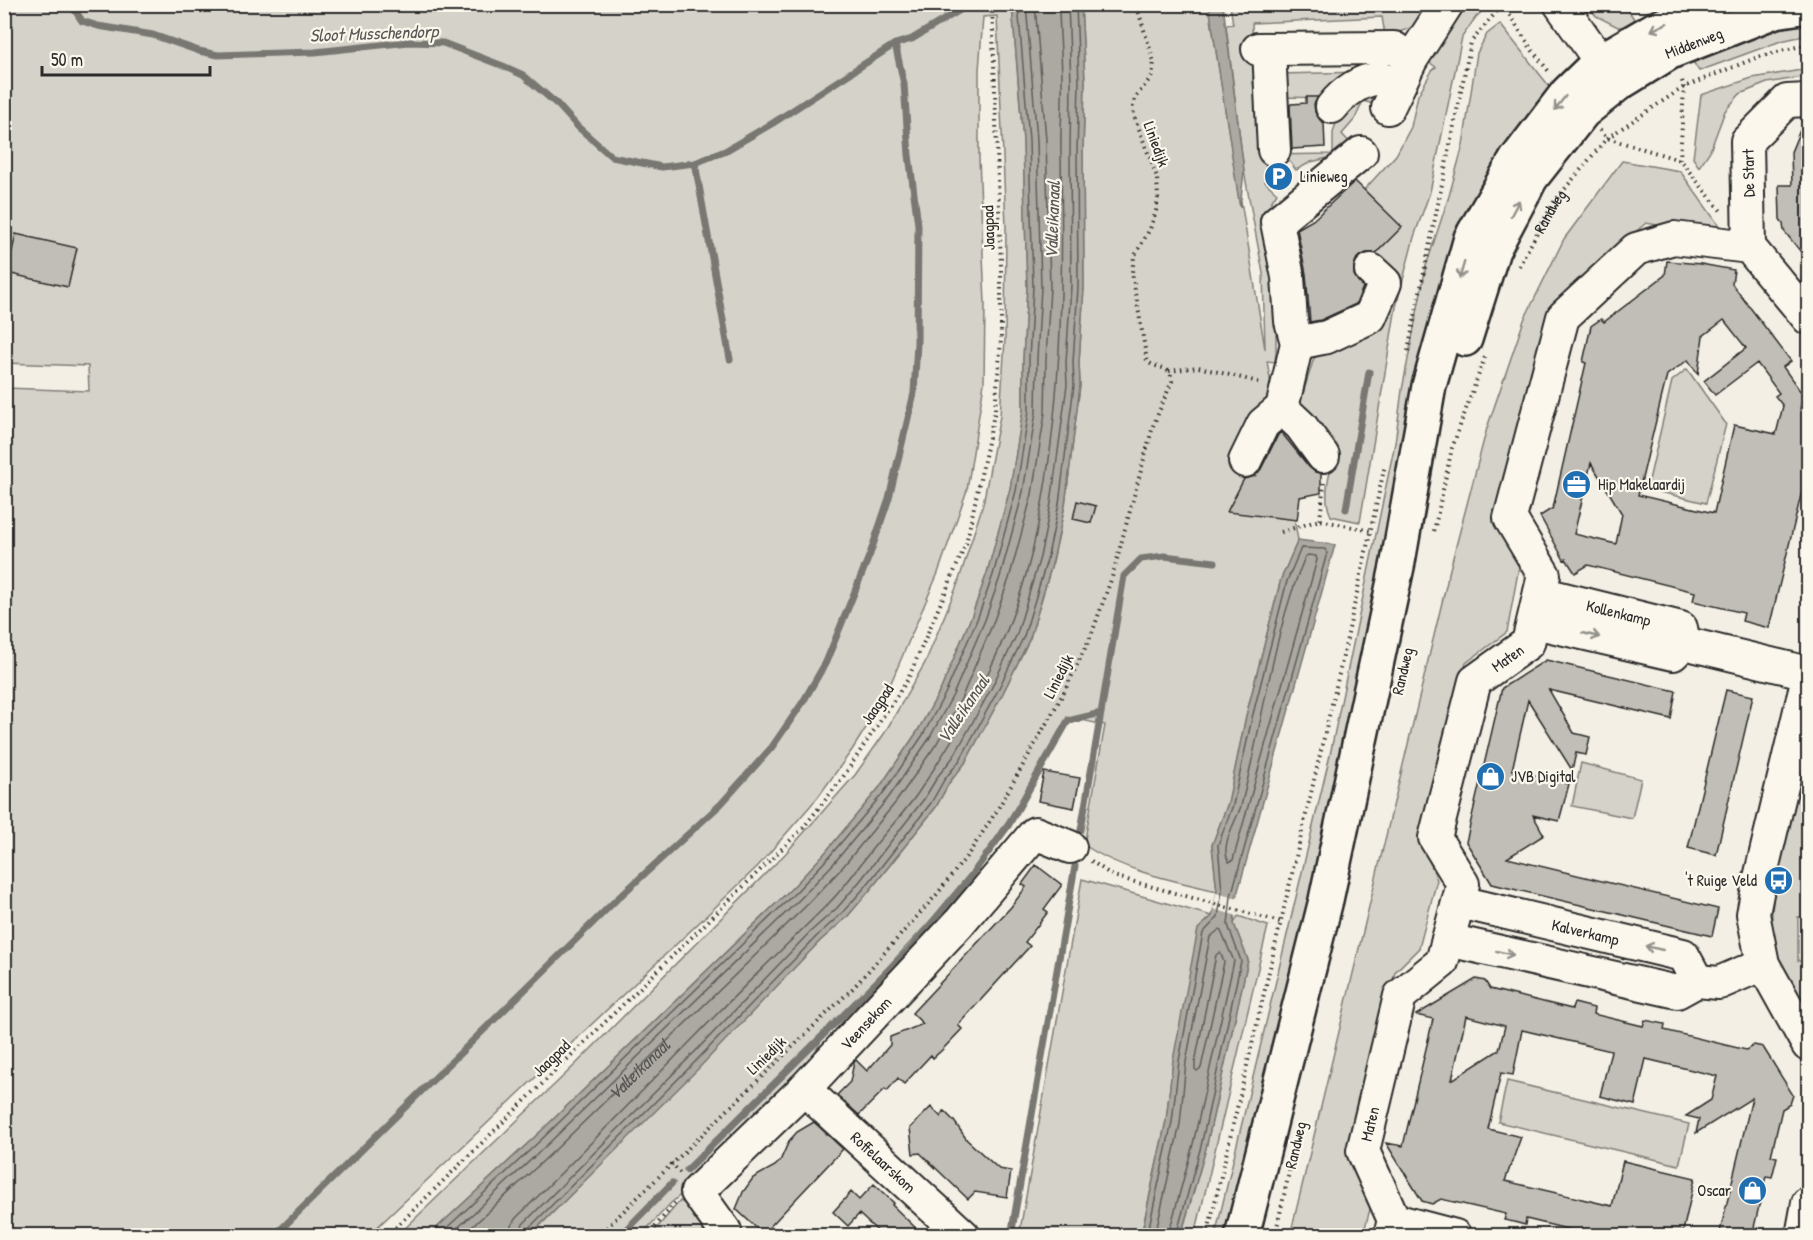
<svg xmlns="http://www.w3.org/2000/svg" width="1813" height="1240" font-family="'Patrick Hand',sans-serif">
	<rect width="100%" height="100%" fill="#f3efe4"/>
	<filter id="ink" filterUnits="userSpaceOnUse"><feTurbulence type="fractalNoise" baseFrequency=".0167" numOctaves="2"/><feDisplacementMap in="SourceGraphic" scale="12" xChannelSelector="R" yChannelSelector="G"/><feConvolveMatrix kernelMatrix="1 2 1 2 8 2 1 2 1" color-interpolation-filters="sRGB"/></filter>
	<g filter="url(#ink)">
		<path fill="#d5d2c9" stroke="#807e7a" stroke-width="1.5" d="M1340,4L1433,5C1418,26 1410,31 1385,35L1382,17L1252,23L1254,74L1253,78L1260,155L1333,154V133L1338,116L1380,89L1377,105L1363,101L1355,119L1342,134L1352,145L1332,157L1311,162L1296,170L1287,158L1279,163L1265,182L1277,193L1271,202L1268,213L1276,277V351L1275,362L1267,361L1298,540L1281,579L1246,716L1228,803L1212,845L1217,891C1171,880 1123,871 1084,845L1105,725L1067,717L1019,802L987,852L944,906L825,1034L804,1072L696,1182L671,1203L641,1235L530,1236L820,941L847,917L870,890L936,807L949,783L965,763L1002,695L1030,638L1053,561L1065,505L1080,385L1079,362L1084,287L1083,151L1085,82L1081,5H1209L1240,206L1241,201L1265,349L1263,273L1244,171L1226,25L1233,24L1230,5H1266L1269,8L1281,9Z
			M5,5H1012L1023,141L1027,287L1023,359V410L1010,489L987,573L972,615L941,689L917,732L879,788L824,854L792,888L539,1133L429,1235H398L575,1065L785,854L855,775L884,734L925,663L958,583L983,504L1000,416L1005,340L1006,226L997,16L983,17L979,70V158L985,304L984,383L967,490L938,573L884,699L852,750L818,797L758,866L705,917L369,1235H5V388L89,391L88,366L5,363Z
			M1457,5H1489L1476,17L1462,37L1430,192L1414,237L1396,307L1360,522L1331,516C1322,498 1329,470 1336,453L1300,403L1314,358L1376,326L1374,255L1401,227L1364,190L1396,155L1411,127L1418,95L1433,69L1436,67L1424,59Z
			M1587,5H1625L1638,25L1618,27L1596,16Z
			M1808,16V35L1781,41L1699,71L1688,54Z
			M1500,24L1553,91L1486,180L1229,1235L1215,1236L1330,755L1395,443L1402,390L1426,266L1449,196L1463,145L1477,53L1487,34Z
			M1364,56C1372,56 1379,63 1381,72L1363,77L1332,98L1279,97V74L1365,72Z
			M1808,69V76L1767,83L1740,94L1725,111L1710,151L1699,167L1693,158L1701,95L1752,78Z
			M1622,161L1680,171L1720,227V236L1646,223L1566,292L1549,325L1520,561L1507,632L1466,663L1421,840L1437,880L1419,948L1395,972L1349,1156L1372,1202L1363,1235L1290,1236L1450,569L1487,428L1524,320L1564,239Z
			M1687,369L1726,424L1706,503L1647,489L1672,381Z
			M1581,763L1641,779L1632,818L1572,806Z
			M1797,789L1803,806H1808V916L1798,917V961H1808V1011C1796,993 1781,976 1775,955C1763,910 1786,834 1797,789Z
			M1082,879L1212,916L1173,1060L1166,1121L1141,1235L1019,1236Z
			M1238,916L1268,926L1195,1235L1181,1236L1206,1148L1248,960L1234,924Z
			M1507,1081L1689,1124L1679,1165L1498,1122Z
			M680,1201L689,1206L705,1226L702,1235L650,1236Z"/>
		<path fill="#aca9a2" stroke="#787772" stroke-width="1.5" d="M1012,5H1081L1085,82L1083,151L1084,287L1079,362L1080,385L1065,505L1053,561L1030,638L1002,695L965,763L949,783L936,807L870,890L847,917L820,941L698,1069L530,1235H429L539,1133L792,888L824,854L879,788L917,732L941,689L972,615L987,573L1010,489L1023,410V359L1027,287L1023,141Z
			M1209,5H1223L1244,171L1240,208Z
			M1298,540L1335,545L1236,898L1234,924L1248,960L1206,1148L1181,1235L1141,1236L1166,1121L1173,1060L1198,929L1212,916L1217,891L1212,845L1228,803L1246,716L1281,579Z"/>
		<path fill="#f3efe4" d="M1216,893L1239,899L1238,916L1213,909Z"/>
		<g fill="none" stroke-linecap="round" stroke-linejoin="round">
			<g stroke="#5f5d5b" stroke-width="1.5">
				<path d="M1308,555L1316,556L1317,560L1233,860L1229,862C1219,846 1236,822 1241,806C1263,724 1272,635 1305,557Z"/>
				<path d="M1220,952L1224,962L1201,1068L1197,1071L1195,1069V1063L1216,955Z"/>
				<path d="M438,1236L543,1138L796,892L828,858L884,792L923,735L946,692L978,617L993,575L1016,491L1029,411V359L1033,287L1029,140L1018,4"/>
				<path d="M449,1236L549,1143L801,898L834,863L889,797L929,739L953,695L985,620L1000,577L1023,492L1036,412L1037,359L1041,287L1037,140L1026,4"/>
				<path id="s1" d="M462,1236L555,1150L808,904L841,869L896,802L937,743L961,699L993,623L1009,579L1032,494L1045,413L1046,360L1050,287L1046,140L1035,4"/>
				<path d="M510,1236L511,1226L516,1218C585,1150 652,1081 719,1012C755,975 793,939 829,903C846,886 859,866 873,848C888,829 905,812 918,793C968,719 1011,640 1032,552C1063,421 1063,286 1061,153C1060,129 1063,105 1062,82C1062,56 1059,30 1059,4"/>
				<path d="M519,1236L523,1224L688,1059L810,932L837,908L860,881L924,799L938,776L954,756L991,689L1017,634L1040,557L1051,503L1067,385L1066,362L1071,286L1070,151L1071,83L1068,4"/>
				<path d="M526,1236L528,1229L693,1064L816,937L842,913L866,886L931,803L944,780L960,760L997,692L1024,636L1047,560L1059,504L1074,385L1073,362L1078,287L1077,151L1079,83L1076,4"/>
				<path d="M1147,1236L1172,1122L1179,1061L1203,933L1218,917L1222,891L1218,845L1233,805L1252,718L1287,581L1301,548L1325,549L1327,553L1231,896L1228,925L1241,961L1201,1146L1176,1236"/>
				<path d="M1155,1236L1180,1124L1186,1062L1210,937L1220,929L1234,961L1193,1144L1168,1236"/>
			</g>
			<path stroke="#787772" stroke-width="7" d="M71,4L82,21L98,26L153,35L199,51L218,55L315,52L409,42L443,43L503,66L523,75L558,105L578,127L612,157L662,167L695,163L725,151L773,123L895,44L912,39L970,4
				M695,163L730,359
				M1346,509L1369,372
				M1081,830L1101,713
				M687,1170L912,947L970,877L1008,826L1068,721L1101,713L1124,576L1141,559L1164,556L1215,562
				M274,1236L616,900L721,804L772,747L803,702L826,662L870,554L889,498L914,393L917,343L918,225L909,155L904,84L895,44
				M620,1236L672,1183
				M1011,1236L1075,866"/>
		</g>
		<path fill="#c0beb6" stroke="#2b2b2b" stroke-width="1.5" fill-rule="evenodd" d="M1306,97H1318L1314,104L1315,112L1320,120L1324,123L1325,147L1292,149L1290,106L1291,104L1306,103Z
			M1805,118H1809V262L1784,231L1783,224L1780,219L1779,185H1792L1791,152Z
			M1355,181L1402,227L1376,253H1366L1357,258L1354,265V275L1363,287L1356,304L1321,320L1310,322L1306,274L1297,229L1313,220Z
			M16,234L77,248L68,287L7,273Z
			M1667,261L1701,264L1734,270L1732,284L1791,361L1783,367L1803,395L1800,409L1809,412V462L1769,628L1742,621L1744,613L1693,601L1695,592L1588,565L1575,573L1566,559L1564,560L1540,516L1553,508L1586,363L1583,362L1591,326L1601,319L1604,322L1665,275ZM1724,320L1746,348L1704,381L1715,395L1757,363L1779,393L1775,396L1783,406L1776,434L1734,425L1714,513L1638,495L1667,375L1688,360L1698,374L1703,336ZM1591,463L1622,514L1616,544L1574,534Z
			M1281,432L1309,467L1315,472L1321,473V493L1300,497L1297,520L1227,512L1244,479L1255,476L1261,469L1278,435Z
			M1077,501L1096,506L1091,523L1073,519Z
			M1546,660L1676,691L1671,719L1549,690L1574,733L1590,737L1586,755L1576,753L1572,770L1528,700L1512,770L1569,784L1559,821L1533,815L1544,835L1507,858L1718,909L1712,936L1492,884L1466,842L1502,688Z
			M1726,690L1753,696L1716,855L1688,848Z
			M1044,772L1080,778L1074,808L1038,801Z
			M1036,865L1062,885L1044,909L1048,912L1025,942L1030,946L958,1025L962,1029L942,1050L933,1058L931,1055L904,1084L898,1078L887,1091L885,1089L859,1115L837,1095L850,1082L854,1062L856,1060L867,1071L890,1045V1037L923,1024L912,1013L1011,907L1026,887L1022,884Z
			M1476,979L1485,981L1490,989L1572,1009L1574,1003L1594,1008L1593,1014L1643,1026L1645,1020L1665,1024L1664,1030L1746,1050L1754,1045L1763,1047L1793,1095L1790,1104L1782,1109L1771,1156L1777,1157L1772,1177L1766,1176L1752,1236H1719L1752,1098L1696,1133L1699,1119L1686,1116L1711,1100L1717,1076L1646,1059L1635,1105L1600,1096L1611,1051L1522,1030L1513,1075L1501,1073L1488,1129L1521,1137L1505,1181L1612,1206L1623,1161L1695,1178L1682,1236H1575L1576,1231L1526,1219L1525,1225L1514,1222L1504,1220L1506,1214L1441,1199L1432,1204L1422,1201L1386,1143L1403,1146L1433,1019L1416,1015ZM1466,1016L1505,1026L1499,1050L1452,1080Z
			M931,1107L941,1117L944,1111L954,1121L967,1140L999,1169L1011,1171L1007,1197L975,1192L968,1199L920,1153L913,1154L910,1128Z
			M814,1122L843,1149L763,1234L736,1209L743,1192L753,1178L775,1166L780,1161L789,1141L797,1132Z
			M874,1184L894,1203L892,1205L924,1236H883L859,1214L848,1226L833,1212L851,1192L859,1200Z"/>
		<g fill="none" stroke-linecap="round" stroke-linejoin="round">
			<defs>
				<g id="minor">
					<path d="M1560,4L1600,61"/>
					<path d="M1258,49L1394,48L1411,60"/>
					<path d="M1269,49L1274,150"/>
					<path d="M1332,107C1343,93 1362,78 1381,79C1387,80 1393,83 1399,85"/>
					<path d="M1388,108L1411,60L1447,4"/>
					<path d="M1749,247L1747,141L1787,101L1808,100"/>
					<path d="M1297,343L1327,337L1370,317L1385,283L1371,270"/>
					<path d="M1323,456L1301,426L1282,408L1297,343L1291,321L1288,277L1277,222L1361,153"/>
					<path d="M1245,461L1263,424L1282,408"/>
					<path id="s3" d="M1540,593L1681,628L1684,643"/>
					<path d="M1534,622L1673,654L1684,643"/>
					<path d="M1684,643L1808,673"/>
					<path d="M1808,677L1760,878L1753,914L1763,964L1808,1045"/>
					<path id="s4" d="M1460,902L1683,955L1697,981"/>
					<path d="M1448,940L1677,992L1697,981L1719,983L1763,964"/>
					<path id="s5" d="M804,1089L964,1236"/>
					<path d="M1394,1220L1455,1236"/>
					<path id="s6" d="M725,1236V1231L697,1192L804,1089L959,923L1035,833L1070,847"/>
					<path id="s7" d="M1390,1236L1394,1220L1363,1151L1400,996L1442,962L1463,884L1435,838L1475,681L1528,643L1544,575L1510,518L1563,317L1636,249L1674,238L1749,247L1808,318"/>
					<path d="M1802,1236L1808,1203"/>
				</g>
				<g id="major">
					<path id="s8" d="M1465,339L1493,250L1531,178L1583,112L1618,84L1670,52L1775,11L1808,6"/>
					<path d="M1242,1236L1326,900L1398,562L1429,386L1471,238L1516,160L1567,93L1600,61L1655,29L1713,4"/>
				</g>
			</defs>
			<use href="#minor" stroke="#2b2b2b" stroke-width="36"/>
			<use href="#major" stroke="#2b2b2b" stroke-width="38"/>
			<g stroke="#2b2b2b" stroke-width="4" stroke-dasharray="1.5 4.5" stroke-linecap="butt">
				<path d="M1503,5L1532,50L1550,73"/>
				<path d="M1600,130L1607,138L1680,160L1721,211"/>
				<path d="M1680,160L1684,87L1681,78"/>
				<path id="s2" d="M1519,266L1554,202L1607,138L1684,87L1758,57L1808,44"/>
				<path d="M1408,351L1471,42L1503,4"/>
				<path d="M1169,371L1198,367L1262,383"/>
				<path d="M1320,520L1324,483"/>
				<path d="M1434,531L1452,448L1485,357"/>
				<path d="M1281,532L1320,520L1371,531"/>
				<path d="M1091,861L1113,876L1280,922"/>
				<path d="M671,1163L681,1174"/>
				<path d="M387,1236L803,828L841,780L908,679L966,544L995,410L1001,340V266L992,4"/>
				<path d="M598,1236L853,988L938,893L969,853L996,812L1030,753L1064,692L1091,636L1112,577L1153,426L1172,381C1171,364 1156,370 1147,361L1132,272L1134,257L1150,229L1156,211L1158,198L1157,177L1134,116L1133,107L1135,98L1152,76L1154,62L1136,4"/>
				<path d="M647,1236L675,1203"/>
				<path d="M1207,1236L1342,661L1385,465"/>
				<path d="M1275,1236L1294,1150"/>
			</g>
			<use href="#minor" stroke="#fbf7ec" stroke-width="32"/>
			<use href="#major" stroke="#fbf7ec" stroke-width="33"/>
		</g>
		<defs><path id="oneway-shaft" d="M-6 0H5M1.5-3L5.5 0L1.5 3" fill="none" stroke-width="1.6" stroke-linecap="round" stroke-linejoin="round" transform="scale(1.5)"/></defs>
		<g stroke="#93918c">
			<use href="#oneway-shaft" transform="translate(1659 27) rotate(155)"/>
			<use href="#oneway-shaft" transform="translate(1560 103) rotate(128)"/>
			<use href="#oneway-shaft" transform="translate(1515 208) rotate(-62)"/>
			<use href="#oneway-shaft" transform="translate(1462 270) rotate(106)"/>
			<use href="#oneway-shaft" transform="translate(1591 635) rotate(13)"/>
			<use href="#oneway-shaft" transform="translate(1654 948) rotate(-167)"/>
			<use href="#oneway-shaft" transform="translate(1505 953) rotate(13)"/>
		</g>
	</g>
	<defs>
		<symbol id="parking-disc" viewBox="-11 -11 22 22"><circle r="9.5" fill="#1f6fb2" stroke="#fbf7ec"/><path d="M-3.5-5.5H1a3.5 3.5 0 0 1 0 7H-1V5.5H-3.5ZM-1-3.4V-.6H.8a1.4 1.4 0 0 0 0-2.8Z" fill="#fff"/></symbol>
		<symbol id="office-disc" viewBox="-11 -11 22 22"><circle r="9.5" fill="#1f6fb2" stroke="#fbf7ec"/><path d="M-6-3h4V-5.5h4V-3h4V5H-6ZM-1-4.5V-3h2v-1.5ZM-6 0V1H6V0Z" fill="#fff"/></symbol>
		<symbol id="shop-disc" viewBox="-11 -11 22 22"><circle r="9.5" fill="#1f6fb2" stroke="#fbf7ec"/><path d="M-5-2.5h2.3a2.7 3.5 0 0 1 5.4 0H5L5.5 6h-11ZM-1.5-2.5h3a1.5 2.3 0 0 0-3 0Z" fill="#fff"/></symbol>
		<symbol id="bus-disc" viewBox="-11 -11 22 22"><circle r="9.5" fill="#1f6fb2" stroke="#fbf7ec"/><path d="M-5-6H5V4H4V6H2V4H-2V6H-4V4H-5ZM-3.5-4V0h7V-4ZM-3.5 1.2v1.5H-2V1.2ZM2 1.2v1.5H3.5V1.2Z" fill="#fff"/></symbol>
	</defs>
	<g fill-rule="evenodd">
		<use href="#parking-disc" x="1262" y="160" width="33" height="33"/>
		<use href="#office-disc" x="1560" y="468" width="33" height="33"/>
		<use href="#shop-disc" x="1474" y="760" width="33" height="33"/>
		<use href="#bus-disc" x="1762" y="864" width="33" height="33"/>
		<use href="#shop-disc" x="1736" y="1174" width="33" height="33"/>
	</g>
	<g text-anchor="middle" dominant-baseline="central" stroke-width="4.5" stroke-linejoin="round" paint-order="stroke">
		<g font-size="16" fill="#2b2b2b" stroke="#fbf7ec">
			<text stroke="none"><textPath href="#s8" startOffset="390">Middenweg</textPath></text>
			<text transform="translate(1157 144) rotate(70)">Liniedijk</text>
			<text transform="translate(1748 173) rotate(-91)">De Start</text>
			<text stroke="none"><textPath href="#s2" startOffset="63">Randweg</textPath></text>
			<text transform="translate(988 228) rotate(-92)">Jaagpad</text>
			<text stroke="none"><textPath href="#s3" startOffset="81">Kollenkamp</textPath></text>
			<text stroke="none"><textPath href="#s7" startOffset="642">Maten</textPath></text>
			<text transform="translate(1402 671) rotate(-77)">Randweg</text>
			<text transform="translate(1058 676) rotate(-63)">Liniedijk</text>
			<text transform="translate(877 704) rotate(-56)">Jaagpad</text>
			<text stroke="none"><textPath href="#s4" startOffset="129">Kalverkamp</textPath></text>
			<text stroke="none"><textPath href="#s6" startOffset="292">Veensekom</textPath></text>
			<text transform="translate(766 1055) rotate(-44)">Liniedijk</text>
			<text transform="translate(551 1058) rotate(-44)">Jaagpad</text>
			<text stroke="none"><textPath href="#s7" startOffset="120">Maten</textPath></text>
			<text transform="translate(1295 1145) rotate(-77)">Randweg</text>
			<text stroke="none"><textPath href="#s5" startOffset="108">Roffelaarskom</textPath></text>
		</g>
		<g font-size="16" fill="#2b2b2b" stroke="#fbf7ec" text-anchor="start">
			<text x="1300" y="176">Linieweg</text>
			<text x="1598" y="484">Hip Makelaardij</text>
			<text x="1511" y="776">JVB Digital</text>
			<text x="1757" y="880" text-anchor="end">'t Ruige Veld</text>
			<text x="1731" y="1190" text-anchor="end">Oscar</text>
		</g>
		<g font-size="18" font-style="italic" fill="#585755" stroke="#fbf7ec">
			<text transform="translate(374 33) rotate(-2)">Sloot Musschendorp</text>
			<text transform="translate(1052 220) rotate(-88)">Valleikanaal</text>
			<text transform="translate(963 709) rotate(-56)">Valleikanaal</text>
			<text stroke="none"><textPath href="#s1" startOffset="243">Valleikanaal</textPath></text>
		</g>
	</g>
	<rect width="1813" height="1240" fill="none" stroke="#fbf7ec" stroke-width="24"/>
	<rect x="12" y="12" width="1789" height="1216" fill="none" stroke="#2b2b2b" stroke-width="2" filter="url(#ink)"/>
	<path d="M42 66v9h168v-9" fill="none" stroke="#2b2b2b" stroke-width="3"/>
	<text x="51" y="66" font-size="18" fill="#2b2b2b" stroke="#fbf7ec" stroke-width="4.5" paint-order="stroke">50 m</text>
</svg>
